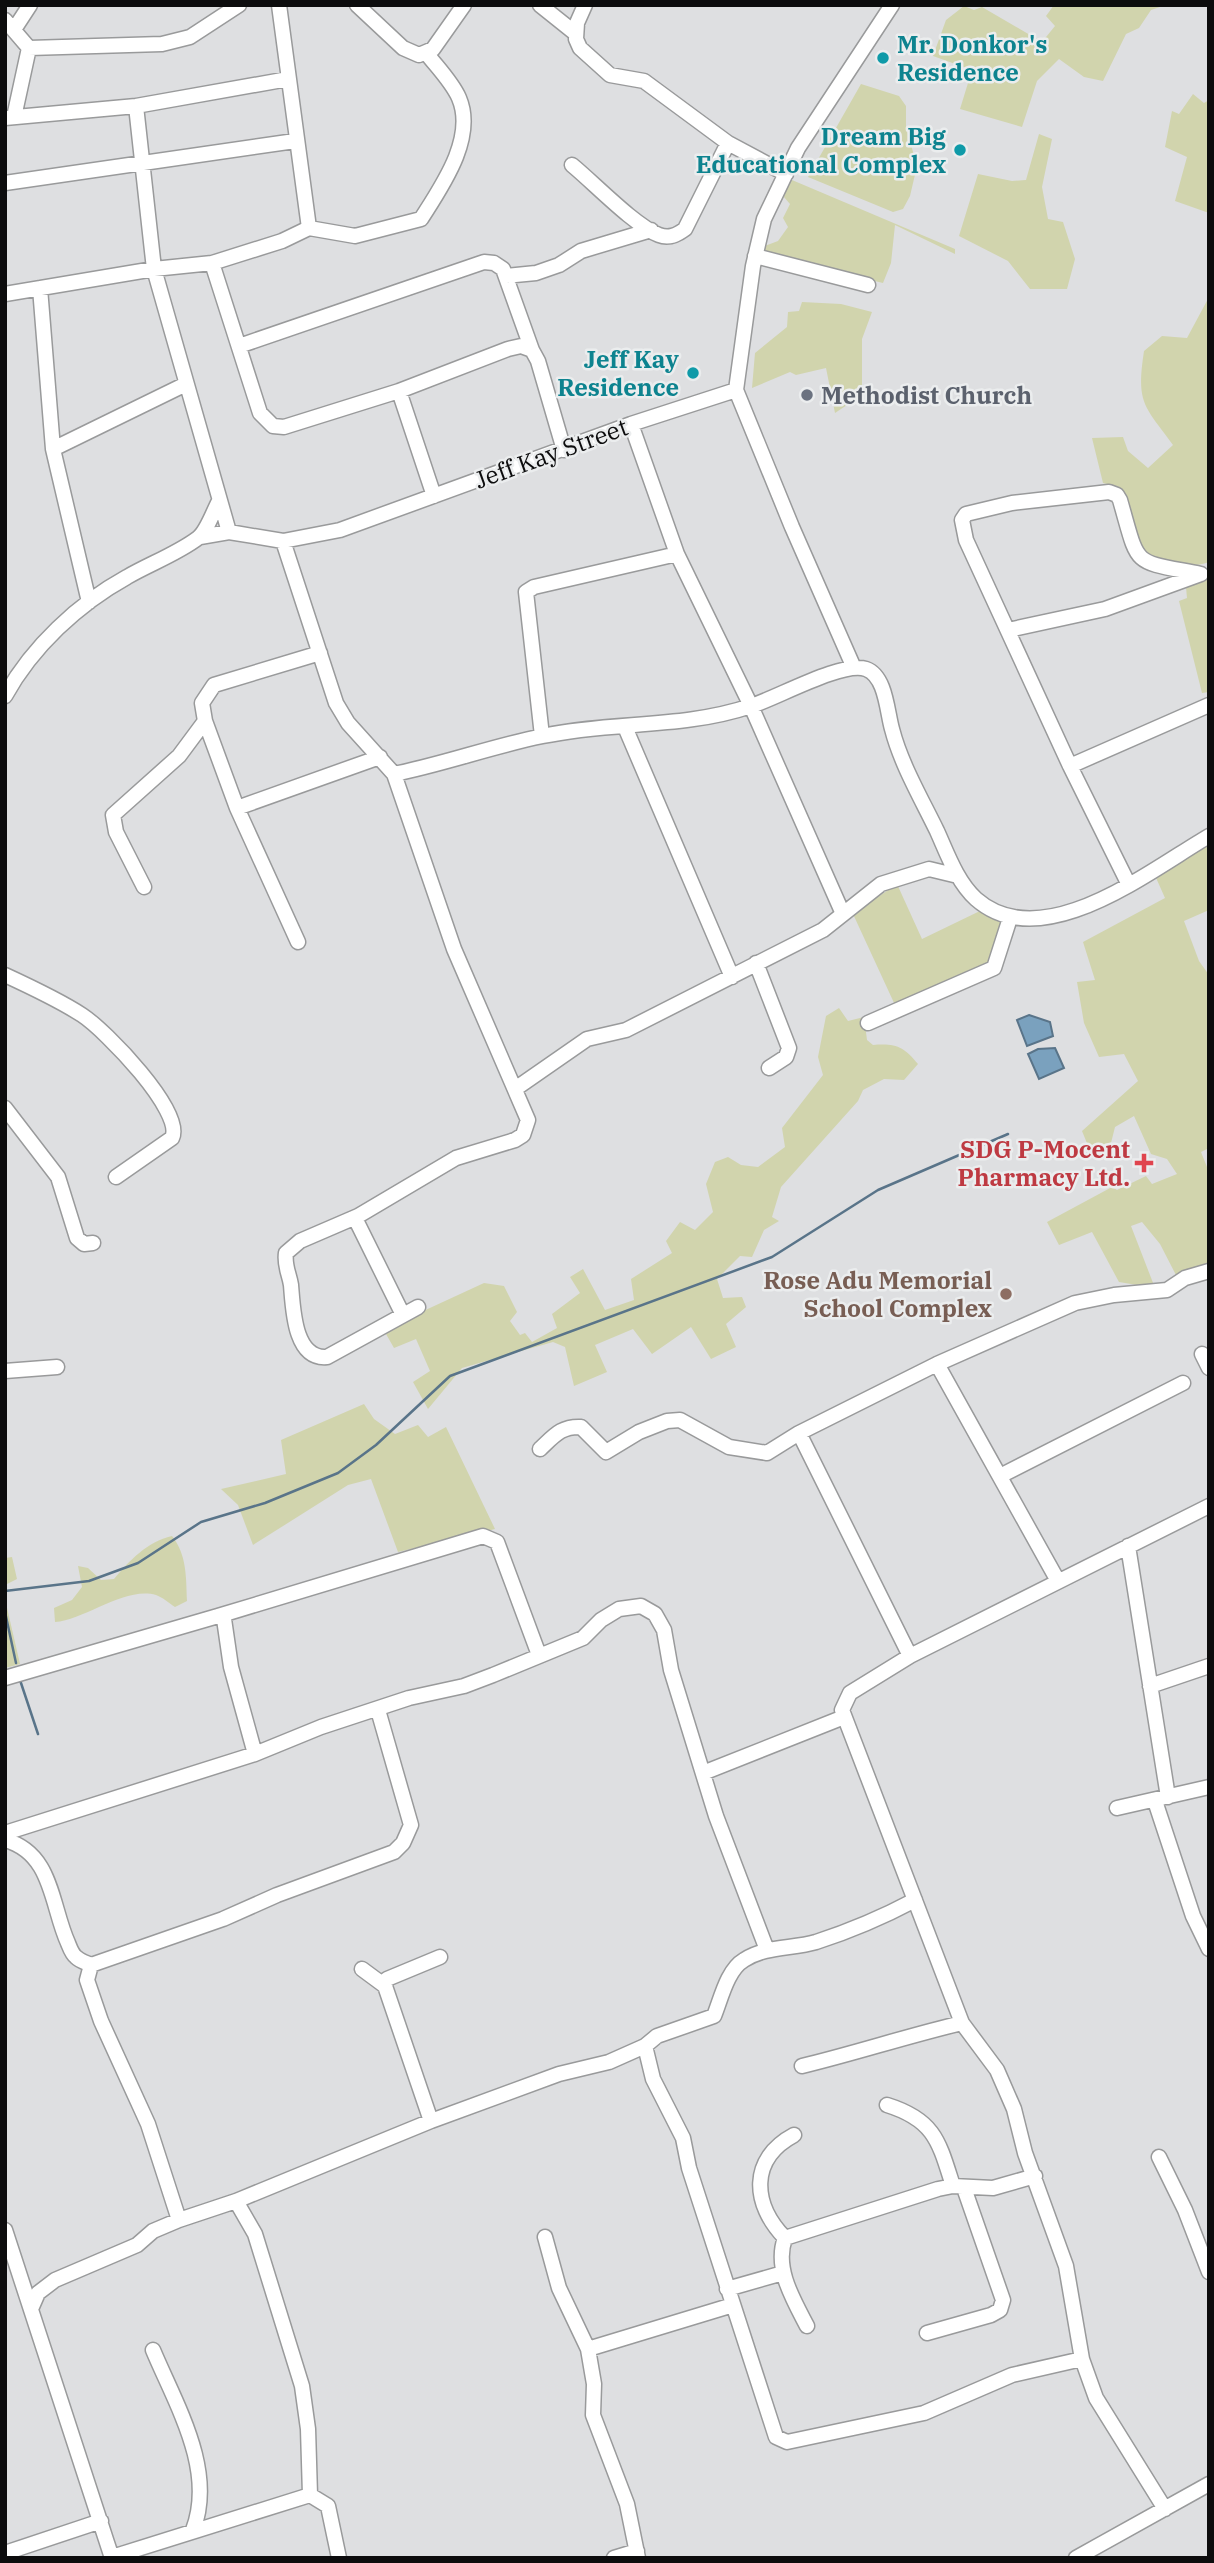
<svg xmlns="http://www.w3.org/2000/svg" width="1214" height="2563" font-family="'IBM Plex Serif',serif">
	<rect width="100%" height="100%" fill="#dedfe1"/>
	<path fill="#d1d4ad" d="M1054,5H1166L1151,10L1139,28L1126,34L1103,81L1084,77L1059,59L1037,81L1022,127L960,109L972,70L933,56L946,20L964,6L974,10L982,7L1042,42L1055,26L1046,16Z
		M861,84L899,96L906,106V127L917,166L910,196L903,209L893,212L808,177Z
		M1193,94L1204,103L1209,100V213L1175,201L1187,157L1165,147L1172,111L1179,114Z
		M1039,134L1052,139L1042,187L1048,219L1063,222L1075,259L1067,289H1030L1008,261L959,236L978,174L1012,181L1026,180Z
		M792,180L955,249V254L895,225L891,263L883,283L760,253L762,247L778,241L788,227L783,218L790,204L783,196Z
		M1209,297V562C1188,570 1158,562 1140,552L1119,487L1103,483L1092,438L1123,437L1128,451L1148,468L1173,445C1144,405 1136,404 1144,351L1162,336L1187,338Z
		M802,302L841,304L872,312L862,339V395L835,413L826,368L796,375L790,372L752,388L755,353L787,327L788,312L799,311Z
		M1209,575V692L1202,693L1179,601L1187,598L1186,587Z
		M1209,840V910L1184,921L1199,961L1209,975V1148L1201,1152L1209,1172V1266L1177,1277L1160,1244L1142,1222L1131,1226L1155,1288L1119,1282L1092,1232L1059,1245L1047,1222L1112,1187L1117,1190L1146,1176L1152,1184L1177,1174L1167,1159L1151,1154L1134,1116L1115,1127L1111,1143L1091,1153L1082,1131L1138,1081L1124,1054L1099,1057L1084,1023L1077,982L1095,980L1083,942L1165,898L1153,871Z
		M897,884L922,939L982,910L997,916L1004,924L993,962L895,1005L853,914Z
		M839,1008L848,1021L864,1017L867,1040L873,1045C896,1043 904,1047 918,1064L904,1080L884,1079L863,1090L858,1101L781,1187L772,1217L779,1221L764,1230L752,1257L740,1256L717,1279L723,1298L742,1297L746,1307L726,1324L736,1347L711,1359L691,1327L652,1354L633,1329L595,1345L607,1372L574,1386L565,1347L553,1342L462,1368L428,1409L413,1382L430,1371L416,1339L394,1348L386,1334L406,1319L484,1283L504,1286L517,1312L510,1321L520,1335L525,1333L532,1342L557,1328L552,1314L580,1293L570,1277L583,1269L605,1310L634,1300L631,1279L672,1253L666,1241L680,1222L695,1230L713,1212L706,1184L715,1162L728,1157L741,1165L758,1167L785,1147L782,1128L823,1075L818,1057L826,1016Z
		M364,1404L374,1419L395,1434L418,1425L428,1437L446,1427L495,1529L398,1552L371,1479L348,1485L253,1545L238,1505L221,1489L286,1474L281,1440Z
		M172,1536C187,1555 186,1577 187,1601L175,1607C169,1603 162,1597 156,1595C125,1586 85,1620 55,1622L54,1608L72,1600L82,1587L78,1566L88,1568L101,1580L114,1579C130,1560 147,1542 172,1536Z
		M12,1557L17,1579L5,1585V1558Z
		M5,1599L20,1664L5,1668Z"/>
	<path fill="#7aa1be" stroke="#597489" stroke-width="2" d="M1029,1015L1050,1022L1053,1036L1027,1046L1017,1020Z
		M1055,1048L1064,1068L1039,1079L1028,1054L1038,1049Z"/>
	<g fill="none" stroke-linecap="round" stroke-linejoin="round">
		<path stroke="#597489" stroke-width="2.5" d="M5,1591L89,1581L138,1563L201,1522L265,1503L338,1473L376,1445L450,1376L772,1257L878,1190L1008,1134
			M5,1612L16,1663
			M20,1680L38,1734"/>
		<defs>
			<path id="minor" d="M279,5L309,228
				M357,5L403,48L419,55L433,49L464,5
				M540,5L575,33
				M585,5L577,23L576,39L580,48L610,75L644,81L728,143L786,174
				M5,20L29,48L162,44L190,37L239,5
				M15,28L30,5
				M136,106L154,269L229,532
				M14,117L29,48
				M5,118L136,106L288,79
				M572,165C594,183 635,226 659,235C669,239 677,235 685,229L728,143
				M5,183L295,141
				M755,256L868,285
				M212,263L260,413L273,426L284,427L399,391
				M506,276L536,273L559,265L581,251L651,230
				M40,288L53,449L186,384
				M5,294L154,269L212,263L282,241L309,228L355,236L421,219C442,186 476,138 459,98C452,82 437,67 427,54
				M239,346L484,262L494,263L503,269L532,350
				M736,390L792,527L854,668
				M631,424L677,554L751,706L843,914
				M53,449L89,602
				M434,496L399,391L508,349L521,346L532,350L538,361L564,450
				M200,537L229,532L283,541L340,530L631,424L736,390L753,266L764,219L798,148L892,5
				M283,541L336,703L348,723L394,774C444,764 493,746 543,736C613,721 682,729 751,706C777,698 842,661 866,669C886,676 887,712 892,729C901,764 921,798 937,831C947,853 957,882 976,899C1042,957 1149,871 1209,836
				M1008,630L1105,609L1201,574
				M5,696C32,647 78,604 127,577C149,564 177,554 198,538C207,531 213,512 219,501
				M625,727L732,977
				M542,736L526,592L534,587L677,554
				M1070,766L1209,705
				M394,774L454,949L528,1120L523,1135L515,1140L456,1158L358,1216L300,1241L286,1253C284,1265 289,1273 291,1285C293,1308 294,1360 327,1357L418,1307
				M237,808L380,757
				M1128,883L1070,766L966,540L962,520L966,514L1012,503L1109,492L1117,495L1120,500C1140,569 1130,560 1201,574
				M144,887L116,832L113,815L179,756L205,721
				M298,942L237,808L205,721L202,703L214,685L320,653
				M756,963L789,1048L786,1057L769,1068
				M5,975C31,987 59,1000 82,1015C105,1030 185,1112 172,1138L116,1177
				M868,1023L994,968L1010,918
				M515,1089L587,1039L626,1030L823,930L881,884L929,869L958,876
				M5,1108L58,1177L77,1238L84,1244L93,1243
				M355,1218L403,1315
				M1202,1354L1209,1368
				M937,1364L1058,1581
				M5,1371L57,1367
				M799,1433L910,1656
				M540,1449C554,1436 561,1426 581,1427L606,1452L639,1432L667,1421L680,1420L729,1447L767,1453L799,1433L937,1364L1075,1303L1114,1295L1167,1290L1185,1278L1209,1271
				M1000,1476L1183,1383
				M1128,1546L1168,1797
				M218,1616L483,1536L497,1542L539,1655
				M5,1678L218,1616L224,1619L231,1667L255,1754L321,1727L409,1698L464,1686L493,1675L583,1638L601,1620L619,1609L641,1606L655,1614L664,1630L671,1670L716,1816L767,1950
				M1150,1686L1209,1666
				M703,1773L844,1717
				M1155,1801L1193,1916L1209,1949
				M1117,1808L1209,1787
				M5,1833L255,1754
				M5,1840C53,1853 51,1906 68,1943C70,1948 72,1954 76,1957C80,1961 87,1963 91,1965L223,1919L277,1895L394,1852L403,1843L411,1825L378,1710
				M91,1965L87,1980L101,2021L148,2124L179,2220
				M362,1969L385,1986
				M645,2046L653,2079L683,2138L689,2168L776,2437L787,2442L924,2413L1012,2375L1082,2359
				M802,2066C856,2053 907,2036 962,2023
				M887,2105C935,2120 939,2142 953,2186
				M431,2121L385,1986L387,1979L440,1957
				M1159,2157L1185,2210L1209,2272
				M236,2201L255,2234L302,2386L308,2429L310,2495
				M5,2230L112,2558
				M545,2237L559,2288L588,2349L594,2384L593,2415L627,2504L638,2558
				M785,2238C752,2204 749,2159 794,2135
				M727,2289L783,2273
				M31,2309L38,2293L55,2280L137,2245L153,2231L179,2220L236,2201L431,2121L559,2074L609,2062L645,2046L657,2036L714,2016C721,1999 727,1970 744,1960C765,1946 792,1949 816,1942C850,1931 883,1917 915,1900
				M807,2326C793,2299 774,2268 785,2238L938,2189L953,2186L993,2188L1035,2176
				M927,2333L991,2315L1000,2310L1003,2300L964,2188
				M588,2349L733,2305
				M153,2350C176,2405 216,2470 193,2530
				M1165,2509L1096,2398L1082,2359L1066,2266L1025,2153L1014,2109L997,2070L962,2023L842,1710L850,1693L910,1656L1209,1506
				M5,2553L101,2521
				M112,2557L310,2495L328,2506L339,2558
				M614,2558L637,2551
				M1076,2558L1209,2484"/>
		</defs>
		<use href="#minor" stroke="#999a9b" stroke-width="17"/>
		<use href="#minor" stroke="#fff" stroke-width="14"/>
	</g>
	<g fill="#0f9aa8" stroke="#ebedee" stroke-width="2.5">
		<circle cx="883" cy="58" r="7"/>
		<circle cx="960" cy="150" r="7"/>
		<circle cx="693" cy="373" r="7"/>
	</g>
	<circle fill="#6b7280" stroke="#ebedee" stroke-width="2.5" cx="807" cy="395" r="7"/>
	<path fill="#e0444e" stroke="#ebedee" stroke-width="2.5" d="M1140.5 1152.5h7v7h7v7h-7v7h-7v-7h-7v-7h7z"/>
	<circle fill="#8d6e63" stroke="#ebedee" stroke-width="2.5" cx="1006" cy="1294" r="7"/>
	<g text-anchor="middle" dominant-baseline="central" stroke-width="5" stroke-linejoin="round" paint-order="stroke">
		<g font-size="24" font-weight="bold" fill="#0d838f" stroke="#ebedee" text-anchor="end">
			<text x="897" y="44" text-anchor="start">Mr. Donkor's<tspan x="897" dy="28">Residence</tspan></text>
			<text x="946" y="136">Dream Big<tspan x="946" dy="28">Educational Complex</tspan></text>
			<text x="679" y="359">Jeff Kay<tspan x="679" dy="28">Residence</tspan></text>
		</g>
		<g font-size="24" font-weight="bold" fill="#5b616d" stroke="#ebedee" text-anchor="start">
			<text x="821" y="395">Methodist Church</text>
		</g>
		<g font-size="24" fill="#0c0c0d" stroke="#ebedee">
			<text transform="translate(551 453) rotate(-20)">Jeff Kay Street</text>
		</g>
		<g font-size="24" font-weight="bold" fill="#be3a42" stroke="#ebedee" text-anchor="end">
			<text x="1130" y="1149">SDG P-Mocent<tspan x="1130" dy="28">Pharmacy Ltd.</tspan></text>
		</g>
		<g font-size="24" font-weight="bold" fill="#785e54" stroke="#ebedee" text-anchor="end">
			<text x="992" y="1280">Rose Adu Memorial<tspan x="992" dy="28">School Complex</tspan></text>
		</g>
	</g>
	<rect width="1214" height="2563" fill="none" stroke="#0c0c0d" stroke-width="14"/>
</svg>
